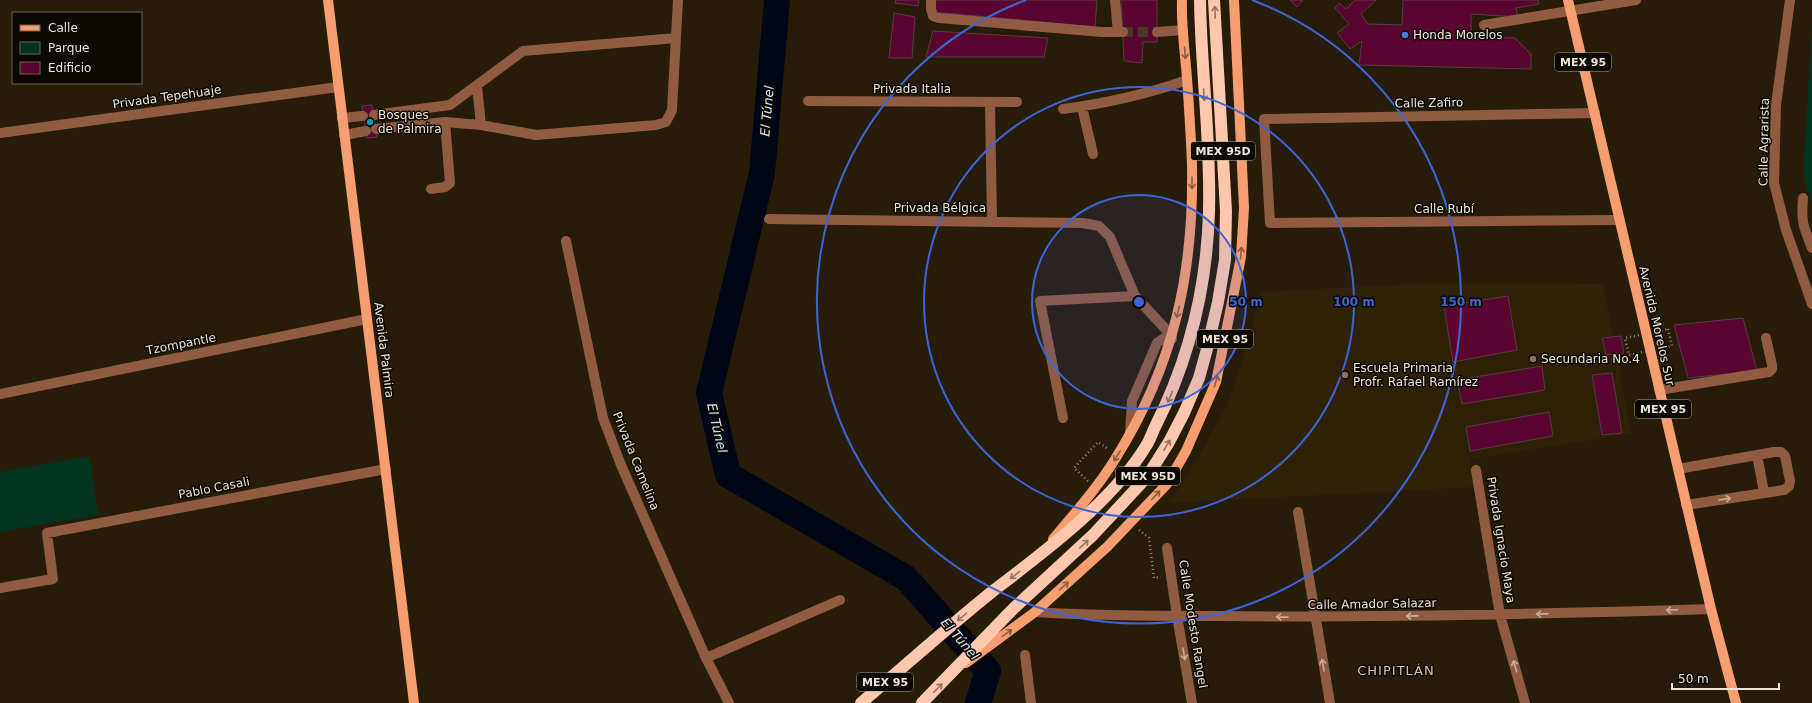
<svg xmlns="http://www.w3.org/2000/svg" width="1812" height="703" font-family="'DejaVu Sans',sans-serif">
	<rect width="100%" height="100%" fill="#271c08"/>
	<path fill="#2f2105" d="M1432,283L1603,284L1631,434L1470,459L1475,487L1169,503L1197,460L1228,403L1247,346L1261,292Z"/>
	<path fill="#013420" d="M1812,26V202L1803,177Z
		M90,456L98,515L0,532V472Z"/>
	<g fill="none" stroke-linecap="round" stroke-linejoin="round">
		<path stroke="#000616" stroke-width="26" d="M777,0L762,173L709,393L728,475L906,578L988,671L978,703"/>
	</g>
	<path fill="#5b0631" stroke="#563d45" d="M896,0H919L918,6L895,3Z
		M936,0H1097L1095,27L934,12Z
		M1121,0H1157V42H1143L1142,63L1124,61Z
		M1290,0H1303L1297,7Z
		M1355,0H1376L1361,14L1368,24L1402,25L1403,0H1538L1539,4L1516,8L1518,17L1471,14V37L1515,38L1531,54V69L1359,65L1362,41L1350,49L1337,33L1349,24L1335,8L1339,3L1346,9Z
		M894,13L915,17L912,58H889Z
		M933,31L1048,38L1044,57H926Z
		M372,105L377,137L367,138L362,106Z
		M1508,296L1517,350L1453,362L1444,306Z
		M1743,318L1757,371L1688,378L1674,325Z
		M1621,336L1624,353L1606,355L1602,338Z
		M1542,366L1545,390L1462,404L1457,380Z
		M1612,373L1622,433L1602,435L1592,375Z
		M1549,412L1553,436L1470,451L1466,427Z"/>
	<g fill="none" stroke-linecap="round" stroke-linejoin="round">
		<path stroke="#453a27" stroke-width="10" stroke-dasharray="10 5" stroke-linecap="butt" d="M1123,32H1157"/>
		<path stroke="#928979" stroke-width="2.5" stroke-dasharray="1 3" stroke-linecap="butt" d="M1668,329L1672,346L1629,355L1625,338Z
			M1088,481L1074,468L1098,442L1108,449
			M1139,530L1149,538L1154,578L1161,577"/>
		<path stroke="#905b40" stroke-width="10" d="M931,0V9L933,16L939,18L1102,32H1123
			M1115,0L1118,32
			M1790,0L1776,105L1774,183L1786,230L1812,304
			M1484,25L1636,0
			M1157,32L1183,30
			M477,86L481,125
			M808,101L1017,102
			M990,102L992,222
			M1082,107L1093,154
			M1063,109C1108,103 1145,95 1187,80
			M1595,113L1264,119L1270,223L1619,220
			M374,115L450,105L523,51L676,38
			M342,118L363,116
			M376,129L445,122L481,125L536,135L656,125L666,122L672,110L678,0
			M0,133L338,87
			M344,135L366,131
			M431,189L445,187L450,183L445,122
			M1803,198C1801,221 1803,226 1812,248
			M769,219L1083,223L1099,226L1110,237L1135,296L1172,336
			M566,241L603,418L621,465L706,658L729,703
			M1659,390L1769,372L1772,369V365L1766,338
			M0,394L367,319
			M1063,418L1040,301L1135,296
			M1130,433L1132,401L1157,343L1164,338L1172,339
			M1757,455L1764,492
			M1678,469L1774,452H1781L1785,456L1790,481L1789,486L1784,490L1686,505
			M1476,470L1500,615L1525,703
			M1298,512L1330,703
			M1167,548L1177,616L1192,703
			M0,588L53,579L47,533L386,469
			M1035,612C1096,616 1157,616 1218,616C1382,618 1546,614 1711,609
			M1025,655L1031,703
			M706,658L840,600"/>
		<path stroke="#f79e71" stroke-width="10" d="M328,0L414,703
			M1568,0L1711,609L1736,703
			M1053,539C1075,513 1099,486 1117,456C1174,364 1194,273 1192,165C1191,136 1189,107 1187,78C1185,52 1181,26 1182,0
			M966,663L1035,612L1107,547L1167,484L1186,451L1216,382L1241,257L1244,208L1234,0"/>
		<path stroke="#ffc8ae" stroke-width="12" d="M861,703C905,666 948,627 993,591C1044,552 1113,501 1146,446C1150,440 1152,433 1155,427C1189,360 1207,286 1209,211C1211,141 1201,70 1200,0
			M922,703L1014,608L1093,535L1147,477L1169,442L1184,413L1199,378L1207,349L1218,302L1225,260L1226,211L1214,0"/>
	</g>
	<defs><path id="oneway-shaft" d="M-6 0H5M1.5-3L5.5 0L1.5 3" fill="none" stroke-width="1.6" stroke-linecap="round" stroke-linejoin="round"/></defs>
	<g stroke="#927261">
		<use href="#oneway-shaft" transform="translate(1215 12) rotate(-92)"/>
		<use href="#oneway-shaft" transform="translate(1204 95) rotate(86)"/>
		<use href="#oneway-shaft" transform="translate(1170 397) rotate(113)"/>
		<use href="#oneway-shaft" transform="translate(1167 445) rotate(-60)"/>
		<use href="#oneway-shaft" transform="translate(1084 544) rotate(-43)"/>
		<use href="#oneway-shaft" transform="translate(1015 575) rotate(142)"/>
		<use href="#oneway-shaft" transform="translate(962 617) rotate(140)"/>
		<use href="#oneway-shaft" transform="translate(938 688) rotate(-45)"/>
	</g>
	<g stroke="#8d5a3f">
		<use href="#oneway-shaft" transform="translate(1185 53) rotate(85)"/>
		<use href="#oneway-shaft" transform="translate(1192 183) rotate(90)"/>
		<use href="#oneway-shaft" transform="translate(1241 253) rotate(-85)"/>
		<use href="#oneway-shaft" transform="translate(1178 312) rotate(103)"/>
		<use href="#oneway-shaft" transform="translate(1216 381) rotate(-74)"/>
		<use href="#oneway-shaft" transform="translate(1117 456) rotate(122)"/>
		<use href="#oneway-shaft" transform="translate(1156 495) rotate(-47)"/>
		<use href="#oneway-shaft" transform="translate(1064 586) rotate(-42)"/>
		<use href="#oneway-shaft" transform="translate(1007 633) rotate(-36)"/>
	</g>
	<g stroke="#c7ae9c">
		<use href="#oneway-shaft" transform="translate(1725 499) rotate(-9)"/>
		<use href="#oneway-shaft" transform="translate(1672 610) rotate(178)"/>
		<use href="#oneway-shaft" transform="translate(1542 614) rotate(178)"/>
		<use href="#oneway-shaft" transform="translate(1412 616) rotate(179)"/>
		<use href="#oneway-shaft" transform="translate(1282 617) rotate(-179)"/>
		<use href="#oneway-shaft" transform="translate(1184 654) rotate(80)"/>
		<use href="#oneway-shaft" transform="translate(1323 665) rotate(-100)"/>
		<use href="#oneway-shaft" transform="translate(1515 666) rotate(-106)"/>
	</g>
	<circle cx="1139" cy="302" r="107" fill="#3c65d8" fill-opacity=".12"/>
	<g fill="none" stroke="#3c65d8" stroke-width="2">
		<circle cx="1139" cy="302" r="107"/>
		<circle cx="1139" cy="302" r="215"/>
		<path d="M1252 0A322 322 0 1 1 1026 0"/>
	</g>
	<circle fill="#3f7fe0" stroke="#0c0802" stroke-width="1.5" cx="1405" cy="35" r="4"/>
	<circle fill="#0f9aa8" stroke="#0c0802" stroke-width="1.5" cx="370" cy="122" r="4"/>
	<g fill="#8d6e63" stroke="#0c0802" stroke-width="1.5">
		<circle cx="1533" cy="359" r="4"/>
		<circle cx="1345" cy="375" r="4"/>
	</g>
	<g text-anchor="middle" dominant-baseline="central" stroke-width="3" stroke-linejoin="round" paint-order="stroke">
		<g fill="#0c0802" stroke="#a9a398" stroke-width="1">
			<rect x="1555" y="53" width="56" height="18" rx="3"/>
			<rect x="1191" y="142" width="64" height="18" rx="3"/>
			<rect x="1197" y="330" width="56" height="18" rx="3"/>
			<rect x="1635" y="400" width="56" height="18" rx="3"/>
			<rect x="1116" y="467" width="64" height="18" rx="3"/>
			<rect x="857" y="673" width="56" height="18" rx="3"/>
		</g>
		<g font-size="11" font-weight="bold" fill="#ece5d9">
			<text x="1583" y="62">MEX 95</text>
			<text x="1223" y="151">MEX 95D</text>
			<text x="1225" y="339">MEX 95</text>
			<text x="1663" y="409">MEX 95</text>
			<text x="1148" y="476">MEX 95D</text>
			<text x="885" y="682">MEX 95</text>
		</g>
		<g font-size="12" fill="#ece5d9" stroke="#0c0802" text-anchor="start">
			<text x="1413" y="35">Honda Morelos</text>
			<text x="378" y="115">Bosques<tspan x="378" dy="14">de Palmira</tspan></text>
			<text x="1541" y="359">Secundaria No.4</text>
			<text x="1353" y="368">Escuela Primaria<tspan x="1353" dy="14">Profr. Rafael Ramírez</tspan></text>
		</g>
		<g font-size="12" fill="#ece5d9" stroke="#0c0802">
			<text x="912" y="89">Privada Italia</text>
			<text transform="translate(167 97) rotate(-8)">Privada Tepehuaje</text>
			<text transform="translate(1429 103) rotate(-1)">Calle Zafiro</text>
			<text transform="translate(1764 142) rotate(-89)">Calle Agrarista</text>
			<text x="940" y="208">Privada Bélgica</text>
			<text x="1444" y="209">Calle Rubí</text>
			<text transform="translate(1657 326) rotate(77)">Avenida Morelos Sur</text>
			<text transform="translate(181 344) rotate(-11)">Tzompantle</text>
			<text transform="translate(384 350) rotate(83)">Avenida Palmira</text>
			<text transform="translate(636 461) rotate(68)">Privada Camelina</text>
			<text transform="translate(214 488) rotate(-11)">Pablo Casali</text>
			<text transform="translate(1501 540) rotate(81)">Privada Ignacio Maya</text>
			<text transform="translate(1372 604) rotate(-1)">Calle Amador Salazar</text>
			<text transform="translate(1193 624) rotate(81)">Calle Modesto Rangel</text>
		</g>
		<g font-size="13" font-style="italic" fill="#d4e6f7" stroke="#0c0802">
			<text transform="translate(767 111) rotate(-85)">El Túnel</text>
			<text transform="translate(717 428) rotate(77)">El Túnel</text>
			<text transform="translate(960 639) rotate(49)">El Túnel</text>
		</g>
		<g font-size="13" letter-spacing="1" fill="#d1c4ac" stroke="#0c0802">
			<text x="1396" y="670">CHIPITLÁN</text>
		</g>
	</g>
	<circle cx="1139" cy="302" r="6" fill="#3c65d8" stroke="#0c0802" stroke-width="2"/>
	<g font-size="12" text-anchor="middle" font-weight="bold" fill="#3c65d8" stroke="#0c0802" stroke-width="3" stroke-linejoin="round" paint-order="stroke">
		<text x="1246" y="306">50 m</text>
		<text x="1354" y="306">100 m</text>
		<text x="1461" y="306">150 m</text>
	</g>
	<rect x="12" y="12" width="130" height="72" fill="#0c0802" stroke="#666058"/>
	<rect x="20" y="25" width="20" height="6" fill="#f79e71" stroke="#666058"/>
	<text x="48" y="32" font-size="12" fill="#ece5d9">Calle</text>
	<rect x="20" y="42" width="20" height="12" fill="#013420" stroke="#666058"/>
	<text x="48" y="52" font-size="12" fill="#ece5d9">Parque</text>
	<rect x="20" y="62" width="20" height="12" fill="#5b0631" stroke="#666058"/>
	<text x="48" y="72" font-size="12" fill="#ece5d9">Edificio</text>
	<path d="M1672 683v6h107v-6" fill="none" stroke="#ece5d9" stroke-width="2"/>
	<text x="1678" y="683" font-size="12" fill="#ece5d9" stroke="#0c0802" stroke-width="3" paint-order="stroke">50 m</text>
</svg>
